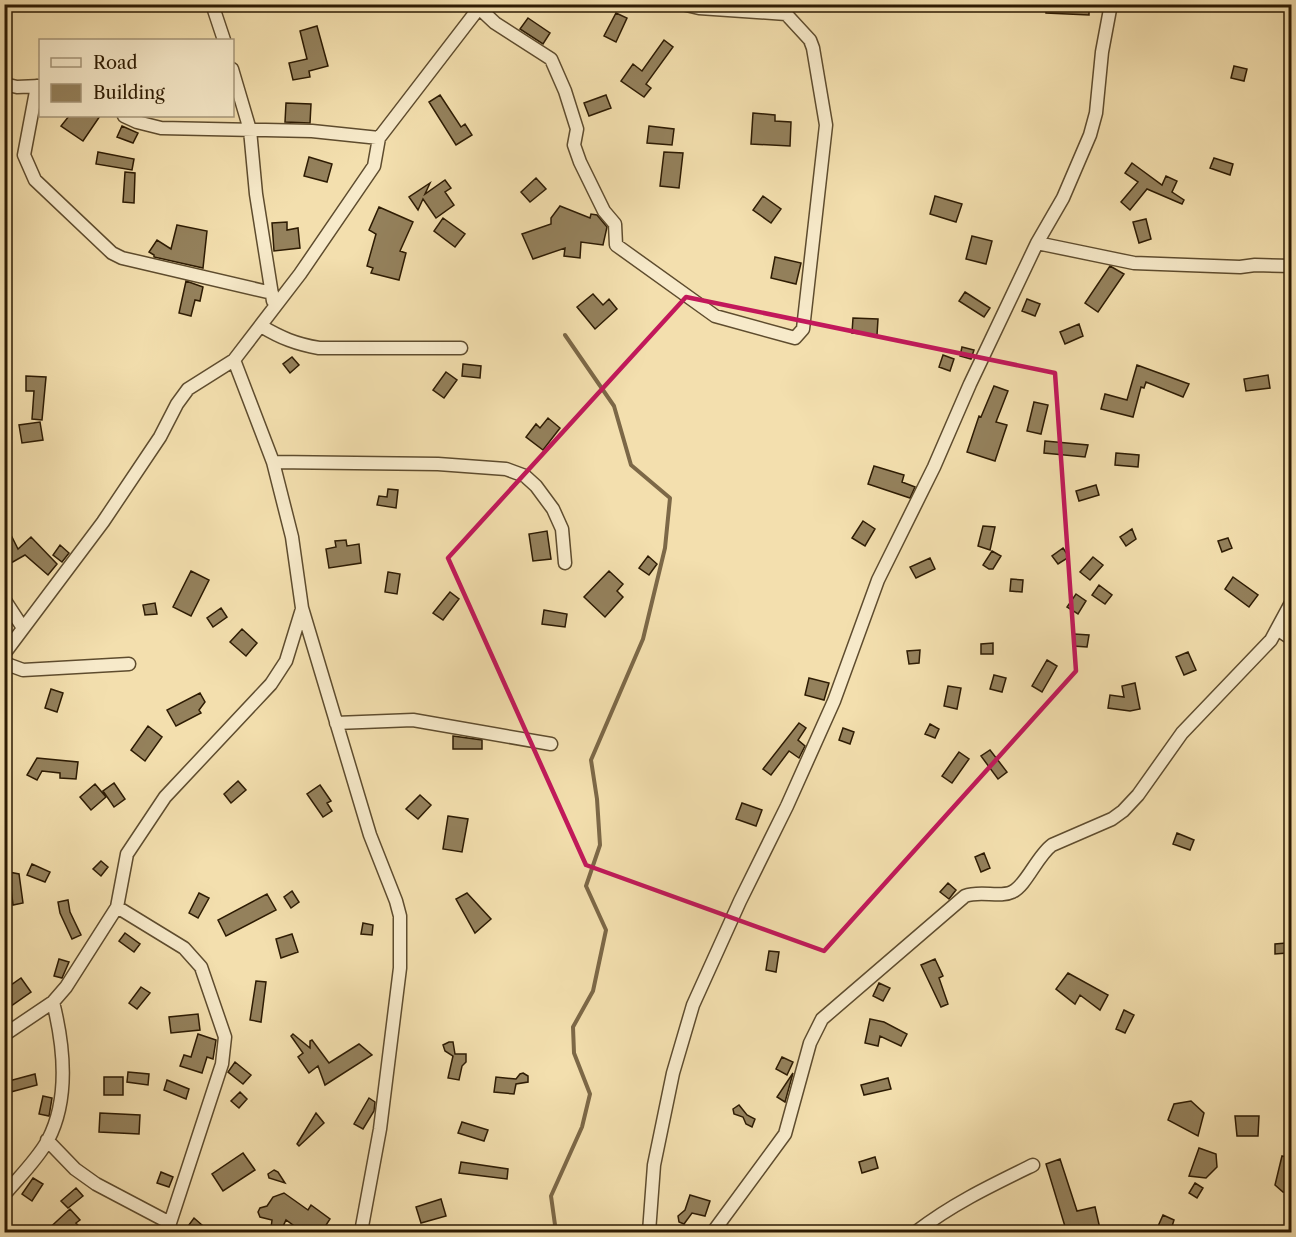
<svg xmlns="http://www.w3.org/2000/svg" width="1296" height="1237" font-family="'Libre Caslon Text',serif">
	<rect width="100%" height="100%" fill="#f3dfae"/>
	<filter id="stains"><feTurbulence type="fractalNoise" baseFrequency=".00333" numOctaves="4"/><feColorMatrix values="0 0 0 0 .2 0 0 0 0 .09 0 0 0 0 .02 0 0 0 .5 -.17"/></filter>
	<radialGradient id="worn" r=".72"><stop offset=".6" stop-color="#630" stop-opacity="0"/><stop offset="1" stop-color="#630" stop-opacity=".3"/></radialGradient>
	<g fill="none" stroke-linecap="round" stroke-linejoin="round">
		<path stroke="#7c6847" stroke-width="4" d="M556,1232L551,1196L582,1127L590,1094L574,1053L573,1027L593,991L606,930L586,886L600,845L597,799L591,760L643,639L665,548L670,498L631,465L614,406L565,335"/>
	</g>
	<path fill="#94815c" stroke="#2d1b03" stroke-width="1.5" d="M1046,4H1089V15L1046,13Z
		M616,13L627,18L616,42L604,36Z
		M528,18L550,33L543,44L520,29Z
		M317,26L328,66L309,71L310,77L293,80L289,63L307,59L300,31Z
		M664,40L673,47L646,84L651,88L644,97L621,81L633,64L642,71Z
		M1234,66L1247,69L1244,81L1231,78Z
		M440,95L461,127L465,124L472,135L456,145L429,102Z
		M606,95L611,108L589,116L584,103Z
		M286,103L311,104L310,123L285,122Z
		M753,113L775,115V121L791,122L790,146L751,144Z
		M69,116H100L83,141L61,126Z
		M122,126L138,133L133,143L117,137Z
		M649,126L674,129L672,145L647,143Z
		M98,152L134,159L132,170L96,164Z
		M664,152L683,153L679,188L660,186Z
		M309,157L332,164L327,182L304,176Z
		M1214,158L1233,164L1230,175L1210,168Z
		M1132,163L1162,185L1166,176L1177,181L1172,192L1184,200L1182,204L1147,189L1130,210L1121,202L1138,182L1125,173Z
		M125,172L135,173L134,203L123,202Z
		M536,178L546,189L530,202L521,192Z
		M445,180L451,188L445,192L454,205L436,218L423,199L418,210L409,197L430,183L425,194Z
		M763,196L781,209L771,223L753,210Z
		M935,196L962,204L956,222L930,214Z
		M560,206L590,218L591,214L597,215L607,227L603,245L581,242L580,258L564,256L565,248L533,259L522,234L551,224V218Z
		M379,207L413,222L400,251L406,253L399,280L371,273L373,268L367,266L376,234L369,230Z
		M443,218L465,234L455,247L434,231Z
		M1146,219L1151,239L1139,243L1133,222Z
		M287,222V230L298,228L300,248L274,251L272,223Z
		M177,225L207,231L203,268L154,257V255L149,252L157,240L171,249Z
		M972,236L992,241L986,264L966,259Z
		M775,257L801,263L796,284L771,278Z
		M1110,266L1124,274L1098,312L1085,303Z
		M186,281L203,287L200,301L195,300L191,316L179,313Z
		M965,292L990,308L984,317L959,301Z
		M593,294L603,305L609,299L617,309L595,329L577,307Z
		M1027,299L1040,304L1035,316L1022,311Z
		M853,318L878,319L877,335L852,333Z
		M1079,324L1083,336L1065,344L1060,332Z
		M962,347L974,350L971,359L960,356Z
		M943,355L954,359L950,371L939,367Z
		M292,357L299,365L290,373L283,364Z
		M463,364L481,366L480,378L462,376Z
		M1137,365L1189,384L1183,397L1146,382L1144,388L1141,387L1133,417L1101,409L1105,394L1127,400Z
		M446,372L457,380L444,398L433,390Z
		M1268,375L1270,388L1246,391L1244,379Z
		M26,376L46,377L42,420L32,419L34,391H26Z
		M994,386L1008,391L996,422L1007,425L995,461L967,452L979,416L981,417Z
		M1034,402L1048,405L1041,434L1027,431Z
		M548,418L560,428L543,450L526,437L536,424L540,428Z
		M40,422L43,440L22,443L19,425Z
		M1045,441L1088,445L1085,457L1044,453Z
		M1116,453L1139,455L1138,467L1115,465Z
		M874,466L904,475L902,482L915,487L910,498L868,484Z
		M1096,485L1099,495L1079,501L1076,491Z
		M388,489L398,490L396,508L377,505L379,496L387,497Z
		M4,521L18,549L31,537L57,564L48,575L25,555L4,567Z
		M863,521L875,529L865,546L852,538Z
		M983,526L995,527L990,550L978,546Z
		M1132,529L1136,539L1126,546L1120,537Z
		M547,531L551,559L533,561L529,534Z
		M1228,538L1232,548L1222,552L1218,541Z
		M346,540L347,546L359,544L361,563L329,568L326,549L336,547L335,541Z
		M60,545L69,553L62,562L53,555Z
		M1063,548L1069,557L1058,564L1052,556Z
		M992,551L1001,556L993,569H989L983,565Z
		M648,556L657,564L649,575L639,568Z
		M1093,557L1103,565L1090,580L1080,572Z
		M930,558L935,569L916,578L910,567Z
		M191,571L209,580L191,616L173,607Z
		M609,571L623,584L617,591L623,597L605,617L584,597Z
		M388,572L400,574L397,594L385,592Z
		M1233,577L1258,595L1249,607L1225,589Z
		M1011,579L1023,580L1022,592L1010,591Z
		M1099,585L1112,595L1105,604L1092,595Z
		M450,592L459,599L443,620L433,613Z
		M1076,594L1086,601L1078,614L1067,607Z
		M155,603L157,614L145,615L143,605Z
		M221,608L227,617L213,627L207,618Z
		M544,610L567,614L565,627L542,624Z
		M242,629L257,643L246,656L230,642Z
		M1074,634L1089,635L1087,647L1073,646Z
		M993,643V654H981V644Z
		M920,650L919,663L909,664L907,651Z
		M1188,652L1196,670L1184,675L1176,657Z
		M1047,660L1057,666L1042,692L1032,686Z
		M994,675L1006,678L1002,692L990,689Z
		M809,678L829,683L824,700L805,695Z
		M1135,683L1140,709L1130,711L1108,708L1110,695L1124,697L1122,686Z
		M948,686L961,688L957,709L944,706Z
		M51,689L63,693L57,712L45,708Z
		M200,693L205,702L199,710L201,713L176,726L167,710Z
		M799,723L806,728L798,740L805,746L799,758L789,751L771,775L763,769Z
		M930,724L939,729L935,738L925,734Z
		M148,726L162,737L145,761L131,750Z
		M843,728L854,732L850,744L839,740Z
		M453,736L482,740V749H453Z
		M990,750L1007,772L998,779L981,756Z
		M959,752L969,759L952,783L942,776Z
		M37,758L78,762L76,779L60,778V773L42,771L37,780L27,775Z
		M238,781L246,790L231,803L224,794Z
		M114,783L125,799L114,807L103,791Z
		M95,784L106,797L91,810L80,797Z
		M320,785L331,801L327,803L332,811L323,817L307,794Z
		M420,795L431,805L418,819L406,809Z
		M742,803L762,810L756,826L736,819Z
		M448,816L468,819L462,852L443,849Z
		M1177,833L1194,840L1190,850L1173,844Z
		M984,853L990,868L981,872L975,857Z
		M101,861L108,867L101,876L93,869Z
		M32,864L50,872L45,882L27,875Z
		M9,872L19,874L23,903L13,905Z
		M948,883L956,890L949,899L940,892Z
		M292,891L299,902L291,908L284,897Z
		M199,893L209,898L198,918L189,913Z
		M467,893L491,919L475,933L456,899Z
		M267,894L276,910L226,936L218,920Z
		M68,900L70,912L81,935L72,939L60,913L58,902Z
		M363,923L373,925L372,935L361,934Z
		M125,933L140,944L134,952L119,941Z
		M292,934L298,952L281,958L276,939Z
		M1286,943L1287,953L1275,954V944Z
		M769,951L779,952L776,972L766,970Z
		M59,959L69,962L62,978L54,976Z
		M935,959L943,976L939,978L948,1004L941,1007L921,965Z
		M1068,973L1108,995L1100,1010L1080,995L1075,1004L1056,989Z
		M21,978L31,992L4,1011V990Z
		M256,981L266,982L261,1022L250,1020Z
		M879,983L890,988L883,1001L873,996Z
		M141,987L150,993L137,1009L129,1003Z
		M1124,1010L1134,1015L1125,1033L1116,1029Z
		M198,1014L200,1030L171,1033L169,1017Z
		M870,1019L884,1022L907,1034L901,1046L880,1036L878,1046L865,1043Z
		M198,1034L216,1040L213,1059L207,1057L202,1073L180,1066L184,1055L191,1057Z
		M293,1034L310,1048V1041L312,1040L329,1063L359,1044L372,1055L325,1085L318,1066L309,1073L298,1057L303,1053L291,1036Z
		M449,1042H453L455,1054H466V1062L462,1066L459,1080L448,1078L453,1056L445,1051L443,1045Z
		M782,1057L793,1062L787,1075L776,1069Z
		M235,1062L251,1075L243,1084L228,1072Z
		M128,1072L149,1074L148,1085L127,1082Z
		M523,1073L528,1076V1082L516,1084L514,1094L494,1092L496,1077L516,1079L520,1074Z
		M793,1073L785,1102L777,1097Z
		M35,1074L37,1085L7,1093L5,1082Z
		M104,1077H123V1095H104Z
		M888,1078L891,1089L864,1095L861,1085Z
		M167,1080L189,1089L186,1099L164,1090Z
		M240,1092L247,1099L239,1108L231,1101Z
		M43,1096L52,1098L49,1116L39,1114Z
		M369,1098L375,1102L374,1111L363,1129L354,1124Z
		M1191,1101L1204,1113L1198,1136L1168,1120L1174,1104Z
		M739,1105L747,1115L755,1119L752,1127L746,1124L743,1117L734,1114L733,1109Z
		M100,1113L140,1115L139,1134L99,1132Z
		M316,1113L324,1123L299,1146L297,1144Z
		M1235,1116H1259L1258,1136H1237Z
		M462,1122L488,1130L484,1141L458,1133Z
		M1199,1148L1216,1154L1217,1167L1206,1178L1189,1176Z
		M243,1153L255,1170L223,1191L212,1174Z
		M1282,1156L1292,1158V1194L1283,1192L1275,1185Z
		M875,1157L878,1168L862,1173L859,1162Z
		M1060,1159L1077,1211L1095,1207L1101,1233H1067L1046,1164Z
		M461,1162L508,1169L507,1179L459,1173Z
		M274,1170L278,1172L285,1183L269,1178L268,1174Z
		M161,1172L173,1177L169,1187L157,1183Z
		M33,1178L43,1184L32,1201L22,1194Z
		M1195,1183L1203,1188L1197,1198L1189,1193Z
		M76,1188L83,1196L68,1208L61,1201Z
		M284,1193L308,1210L311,1205L330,1219L321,1233H304L286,1220L280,1233H274L271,1228L272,1220L260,1217L258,1212L260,1208L267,1206L273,1197Z
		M690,1195L710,1201L705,1216L692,1213L684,1224L679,1222L678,1216L685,1210Z
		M441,1199L446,1216L421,1223L416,1207Z
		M70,1209L80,1220L76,1223L85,1233H44Z
		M1163,1215L1174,1220L1170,1233H1155Z
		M194,1218L211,1233H183Z"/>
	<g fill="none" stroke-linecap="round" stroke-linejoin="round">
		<defs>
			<path id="minor" d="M212,4L224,40
				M479,8L495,23L551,59L565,91L577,129L574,145L580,162L604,211L615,224L616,245L715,316L795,338L803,329L826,125L813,48L810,40L786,14L699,8L682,4
				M232,69L250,130L256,194L273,301
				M4,84L17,87L40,86
				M37,86L24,155L35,180L112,253L122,258L272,293
				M124,116L137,122L161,128L312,131L379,138
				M1037,243L1134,263L1240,267L1255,265L1292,266
				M261,326C281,338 296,344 319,348H461
				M273,462L438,464L506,469L525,476L536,486L553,509L562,529L565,563
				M4,599L23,628
				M1277,629L1292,639
				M4,654L103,522L160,437L177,404L188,389L234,360
				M4,663L23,670L129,664
				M336,723L413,720L551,744
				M117,907L184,948L201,967L225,1037L222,1064L170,1223L165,1232
				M4,1035L53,1002L66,987L117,907L127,854L165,797L271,684L286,661L302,609
				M47,1140L75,1169L96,1184L170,1223
				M4,1195C19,1177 37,1160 48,1140C70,1098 64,1046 53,1002
				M361,1232L380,1129L400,968V916L396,901L370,835L302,608L292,537L273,462L234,360L300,274L374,166L379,138L482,4
				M649,1232L654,1165L673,1073L693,1005L740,901L787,806L834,701L878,580L934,467L970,384L1037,243L1063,198L1090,135L1096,113L1102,52L1111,4
				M713,1232L785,1134L810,1043L822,1019L965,896C980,890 1000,898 1012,892C1026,886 1037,856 1052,845L1112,819L1123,811L1138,795L1182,733L1271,640L1292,601
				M916,1232C952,1204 992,1185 1033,1165"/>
		</defs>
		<use href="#minor" stroke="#5e4c2e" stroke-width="15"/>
		<use href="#minor" stroke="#f7eaca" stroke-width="12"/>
	</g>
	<path fill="none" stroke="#c2185b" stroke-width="4.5" stroke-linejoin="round" d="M686,297L1055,373L1076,671L824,951L586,865L448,558Z"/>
	<rect width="1296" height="1237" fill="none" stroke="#f3dfae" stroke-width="24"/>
	<rect x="6" y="6" width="1284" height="1225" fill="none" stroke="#2d1b03" stroke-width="3"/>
	<rect x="12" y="12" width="1272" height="1213" fill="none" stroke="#2d1b03" stroke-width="1.5"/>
	<rect x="39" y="39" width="195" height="78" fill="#f7eaca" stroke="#a6977a" stroke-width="1.5"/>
	<rect x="51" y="58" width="30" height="9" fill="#f7eaca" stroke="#a6977a" stroke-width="1.5"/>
	<text x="93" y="69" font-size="18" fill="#2d1b03">Road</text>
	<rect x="51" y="84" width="30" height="18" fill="#94815c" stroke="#a6977a" stroke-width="1.5"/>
	<text x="93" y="99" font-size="18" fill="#2d1b03">Building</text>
	<rect width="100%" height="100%" filter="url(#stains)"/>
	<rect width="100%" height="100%" fill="url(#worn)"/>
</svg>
